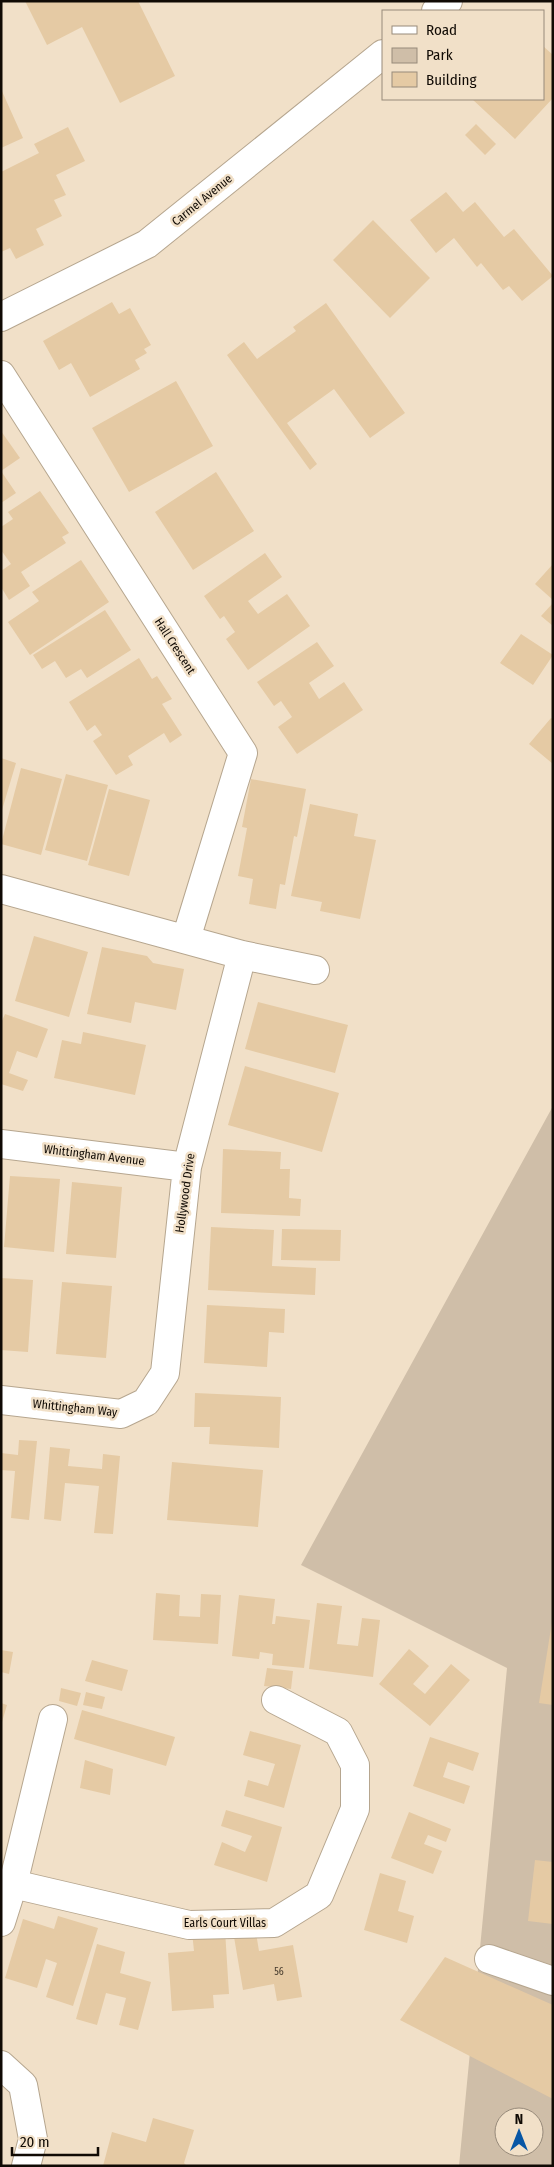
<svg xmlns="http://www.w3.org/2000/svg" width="554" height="2167" font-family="'Fira Sans Condensed',sans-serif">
	<rect width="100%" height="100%" fill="#f1e0c8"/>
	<path fill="#cfbea8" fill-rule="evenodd" d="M553,1106V2166H459L507,1668L301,1565ZM504,2117H534V2147H504Z"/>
	<path fill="#e5caa4" d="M25,1H138L175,76L120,103L82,27L47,45Z
		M543,46L553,55V98L515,139L472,99H543Z
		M1,89L23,138L1,148Z
		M476,124L496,144L485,155L465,135Z
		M68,127L85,161L56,175L66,195L54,200L62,216L36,229L44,245L16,259L10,248L1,252V172L39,153L34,144Z
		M446,192L463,212L475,202L504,237L514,229L553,276L522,301L509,286L503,290L481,263L477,267L454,238L436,253L410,220Z
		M373,220L430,278L390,318L333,260Z
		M112,302L119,314L130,308L151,345L144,349L147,353L135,360L140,369L90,397L71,363L59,370L43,341Z
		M326,303L405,413L370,438L334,389L287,423L317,464L310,470L227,355L244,342L257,359L296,331L293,327Z
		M176,381L213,446L129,492L92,428Z
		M1,431L20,458L1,471Z
		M1,471L16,493L1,503Z
		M216,472L254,531L193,570L155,512Z
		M40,491L69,533L62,537L66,543L21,572L30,586L9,600L1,587V571L11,564L1,550V527L13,519L8,512Z
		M265,553L282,577L248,601L258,614L287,594L310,626L248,670L226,639L235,632L224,616L220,619L204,596Z
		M81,560L109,602L30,655L8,622L39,601L32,592Z
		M553,564V600L535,584Z
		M553,603V626L541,616Z
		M105,610L131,650L87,678L81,669L66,678L55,661L42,669L33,655Z
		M521,634L553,655L533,685L500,663Z
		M317,642L334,666L309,683L319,699L344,682L363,710L297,754L278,727L292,717L281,701L274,706L257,682Z
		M139,658L152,679L157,676L172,699L162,704L182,735L170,743L164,733L128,756L133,765L116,775L93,741L102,735L95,725L87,731L69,702Z
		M551,718L553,719V764L529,744Z
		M1,758L16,763L2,810H1Z
		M21,768L62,779L41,855L1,844Z
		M66,774L108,785L87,861L45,850Z
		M251,779L306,789L297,837L294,836L285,885L280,884L276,909L249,904L253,879L238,876L247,828L242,827Z
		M109,789L150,800L129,876L88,865Z
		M310,804L358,814L354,836L376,840L360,919L320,911L322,902L291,896Z
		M34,936L88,952L69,1017L15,1001Z
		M102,947L147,956L153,963L184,969L176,1010L135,1002L131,1023L87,1014Z
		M258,1002L348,1025L335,1073L245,1049Z
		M5,1014L48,1029L37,1058L17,1051L9,1073L28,1080L23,1091L1,1084V1023Z
		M83,1032L146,1045L135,1095L54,1078L62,1040L81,1044Z
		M245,1066L339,1093L322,1152L228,1125Z
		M223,1149L281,1152L280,1169H290L289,1198L301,1199L300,1216L221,1213Z
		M10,1176L60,1179L54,1252L4,1247Z
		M72,1182L122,1187L116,1258L66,1254Z
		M211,1227L274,1230L272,1266L316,1268L315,1295L208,1290Z
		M282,1229L341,1230L340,1261L281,1260Z
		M1,1278L33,1280L28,1352L1,1350Z
		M62,1282L112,1286L106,1358L56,1354Z
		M207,1305L285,1309L284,1333L269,1332L267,1367L204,1363Z
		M195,1393L281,1397L279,1448L209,1444L210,1427H194Z
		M19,1440L37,1441L29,1520L11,1518L15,1471L1,1470V1453L18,1455Z
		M50,1447L70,1449L68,1466L102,1469L103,1454L120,1456L113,1534L94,1533L99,1486L65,1483L61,1521L44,1519Z
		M172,1462L263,1470L258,1527L167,1520Z
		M156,1593L180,1595L179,1616L200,1617L201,1594L221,1595L218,1644L153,1640Z
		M239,1595L275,1599L272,1624H275L276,1616L310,1620L304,1668L272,1665L273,1654L260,1652L259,1659L232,1656Z
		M317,1603L342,1606L337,1644L358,1646L362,1618L380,1620L373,1677L309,1669Z
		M552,1622H553V1705L539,1703Z
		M409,1649L429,1666L413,1684L425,1694L451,1664L470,1680L430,1726L379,1684Z
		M1,1650L13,1652L9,1674L1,1672Z
		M92,1660L128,1670L122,1691L85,1681Z
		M267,1668L293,1671L291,1689L264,1686Z
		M61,1688L81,1693L77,1706L59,1701Z
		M86,1692L105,1697L102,1709L83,1705Z
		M1,1703L7,1705L2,1722H1Z
		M82,1710L175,1737L166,1766L74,1739Z
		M250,1731L301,1745L284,1808L244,1796L248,1780L268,1786L275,1764L243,1755Z
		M430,1737L479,1753L473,1771L448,1762L443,1777L470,1786L464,1804L413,1786Z
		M85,1760L113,1769L110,1795L80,1788Z
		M226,1810L282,1827L267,1882L214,1865L222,1842L245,1852L252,1836L221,1826Z
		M409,1812L451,1829L446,1842L428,1835L424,1844L442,1851L433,1874L391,1858Z
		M535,1860L553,1862V1924L528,1921Z
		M380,1873L406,1881L398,1911L414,1916L407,1943L364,1930Z
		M58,1916L98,1928L73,2006L46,1997L57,1963L46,1959L37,1988L5,1978L23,1919L54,1929Z
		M225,1930L229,1994L213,1995L214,2008L172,2011L168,1953L194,1951L192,1932Z
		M256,1933L259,1951L293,1945L302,1997L277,2001L274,1984L243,1990L234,1937Z
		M97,1944L125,1952L120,1973L151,1982L138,2030L119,2025L126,1998L106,1993L97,2025L76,2019Z
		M445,1957L553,2005V2099L400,2020Z
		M153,2118L194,2130L184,2163L187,2166H103L112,2132L146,2142Z"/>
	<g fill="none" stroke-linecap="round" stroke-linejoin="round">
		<defs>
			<path id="minor" d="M436,11L448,1
				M1,317L147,244L383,54
				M1,375L243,753L186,939
				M1,889L242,955L315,970
				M1,1144L187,1167
				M1,1400L121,1414L146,1402L165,1373L187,1167L242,955
				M13,1884L189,1925L274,1923L319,1895L355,1809V1765L338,1732L276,1700
				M1,1922L13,1884L53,1719
				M489,1959L553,1981
				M1,2065L23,2085L33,2139L26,2166"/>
		</defs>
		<use href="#minor" stroke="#b6a68f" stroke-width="30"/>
		<use href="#minor" stroke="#fff" stroke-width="28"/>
	</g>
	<g text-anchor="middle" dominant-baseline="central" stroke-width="5" stroke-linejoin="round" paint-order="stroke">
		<g font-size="10" fill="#453a2c">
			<text x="279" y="1972">56</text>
		</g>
		<g font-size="12" fill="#100a04" stroke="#f1e0c8">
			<text transform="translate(202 200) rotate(-39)">Carmel Avenue</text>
			<text transform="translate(175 646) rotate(57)">Hall Crescent</text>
			<text transform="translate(94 1155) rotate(7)">Whittingham Avenue</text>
			<text transform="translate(185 1193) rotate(-82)">Hollywood Drive</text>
			<text transform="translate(75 1408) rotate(6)">Whittingham Way</text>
			<text x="225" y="1923">Earls Court Villas</text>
		</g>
	</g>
	<rect width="554" height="2167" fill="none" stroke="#100a04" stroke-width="5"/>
	<rect x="382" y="10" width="162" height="90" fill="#f1e0c8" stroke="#978a7a"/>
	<rect x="392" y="26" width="25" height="8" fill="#ffffff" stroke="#978a7a"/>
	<text x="426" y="35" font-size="15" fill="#100a04">Road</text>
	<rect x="392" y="48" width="25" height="15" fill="#cfbea8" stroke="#978a7a"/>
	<text x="426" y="60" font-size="15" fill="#100a04">Park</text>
	<rect x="392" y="72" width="25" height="15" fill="#e5caa4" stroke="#978a7a"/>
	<text x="426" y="85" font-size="15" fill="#100a04">Building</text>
	<g transform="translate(519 2132)"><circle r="24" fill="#f1e0c8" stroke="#978a7a"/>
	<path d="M0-4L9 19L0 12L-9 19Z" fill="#0756a5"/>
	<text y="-8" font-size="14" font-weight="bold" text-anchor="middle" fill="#100a04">N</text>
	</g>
	<path d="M12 2147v8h86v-8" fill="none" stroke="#100a04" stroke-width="2.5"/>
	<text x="20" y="2147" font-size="15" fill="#100a04" stroke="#f1e0c8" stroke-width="4" paint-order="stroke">20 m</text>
</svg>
